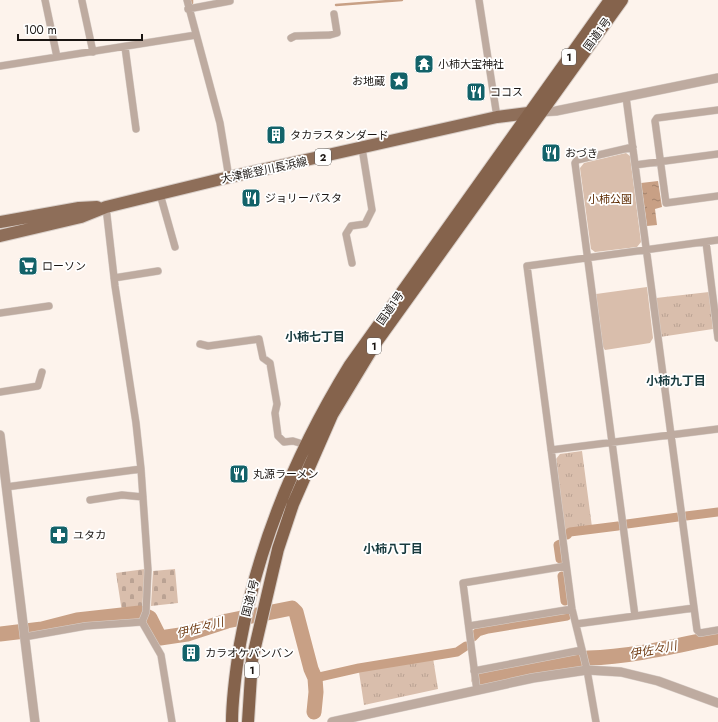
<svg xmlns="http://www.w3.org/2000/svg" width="718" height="722" font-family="Jost,'Noto Sans JP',sans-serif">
	<defs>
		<pattern id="grass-tufts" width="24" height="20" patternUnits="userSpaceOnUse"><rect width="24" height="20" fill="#d9beac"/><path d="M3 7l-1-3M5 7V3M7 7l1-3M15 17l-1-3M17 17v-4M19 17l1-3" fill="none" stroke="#baa293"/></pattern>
		<pattern id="cemetery-stones" width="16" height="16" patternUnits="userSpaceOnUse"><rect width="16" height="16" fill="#d9beac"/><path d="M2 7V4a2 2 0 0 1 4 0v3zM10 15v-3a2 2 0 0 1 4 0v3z" fill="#baa293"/></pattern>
		<pattern id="water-ripples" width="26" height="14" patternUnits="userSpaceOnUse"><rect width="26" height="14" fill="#c8a085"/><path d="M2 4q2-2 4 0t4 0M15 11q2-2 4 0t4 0" fill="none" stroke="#a2816b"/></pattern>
	</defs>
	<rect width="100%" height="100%" fill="#fdf3ec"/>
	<path fill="url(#grass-tufts)" d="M709,292L713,329L660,337L656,298Z
		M582,451L592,527L565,530L556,459L560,454Z
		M433,658L438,689L364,705L359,672L360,669Z"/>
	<path fill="url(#cemetery-stones)" d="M145,569L142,611L122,612L116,573Z
		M175,569L178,603L151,606L153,571Z"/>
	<path fill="#d9beac" d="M626,153L630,156L641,242L637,247L595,252L591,249L580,168L584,163Z
		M647,287L653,338L650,343L605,350L603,347L596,294Z"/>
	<path fill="url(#water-ripples)" d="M658,181L662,207L655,209L657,225L647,226L641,183Z"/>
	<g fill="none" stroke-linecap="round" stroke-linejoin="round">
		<path stroke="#c8a085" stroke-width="2.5" d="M192,0V3
			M336,5L402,0"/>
		<path stroke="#c8a085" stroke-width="9" d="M686,516L718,512
			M627,524L678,517
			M567,535L570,532L618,526
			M560,544L558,545L560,559
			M562,576L565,601
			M473,637L478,632L488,629L567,616
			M315,678L359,668L457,652L466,646"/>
		<path stroke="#c8a085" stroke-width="15" d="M0,634L42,629L77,620L140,613L150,618L160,638L187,634L227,621L292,608L296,612L311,669L315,678L316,692L314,712
			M588,658C632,657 675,646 718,637
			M479,680L579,660"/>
		<defs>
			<path id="minor" d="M45,0L57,57
				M187,0L220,123L229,178
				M479,0L497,117
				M82,1L93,52
				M188,9L230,1
				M291,38L295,36L330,35L337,33L334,14
				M125,47L136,129
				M0,66L196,35
				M626,97L697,630L700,633L718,630
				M718,110L657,118L655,121L666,203L718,196
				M633,147L577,160L575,163L635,616
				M635,165L718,154
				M160,194L175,247
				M106,207L115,286L136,423L141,469L148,570L146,612L142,622
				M706,242L718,338
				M352,263L346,234L351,226L365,224L372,210L362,148
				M114,278L158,271
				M0,313L49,306
				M200,344L208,346L259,339L263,358L270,363L277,404L275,413L278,436L284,442L293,441L306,445
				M0,392L38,386L42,372
				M551,450L718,429
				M6,487L141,469
				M90,500L122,495L143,497
				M142,622L161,655L172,722
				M576,624L694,608
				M469,626L572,609
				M24,637L86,626L142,622
				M474,671L582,650
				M477,691L463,583L566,566
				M596,722L587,670L572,609L527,266L718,240"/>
			<path id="tertiary" d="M541,112L556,111L718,78
				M0,435L35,722
				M332,722L533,678L587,670L621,672L658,681L718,703"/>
			<path id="primary" d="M0,222L79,208L97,207
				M0,236L81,217L106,207L221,179L497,117L536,112"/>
			<path id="trunk" d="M232,722C232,696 236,670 240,644C258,544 297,451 350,365L610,0
				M248,722L252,660L278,549L293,504L332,415L375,344L622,0"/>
		</defs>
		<use href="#minor" stroke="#d9cfc9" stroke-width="8"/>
		<use href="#tertiary" stroke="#d9cfc9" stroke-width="10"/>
		<use href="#primary" stroke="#d9cfc9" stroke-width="14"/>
		<use href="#trunk" stroke="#d9cfc9" stroke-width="14"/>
		<use href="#minor" stroke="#beaba0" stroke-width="7"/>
		<use href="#tertiary" stroke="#beaba0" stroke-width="9"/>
		<use href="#primary" stroke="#8e6e59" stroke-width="12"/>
		<use href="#trunk" stroke="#85634c" stroke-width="12"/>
	</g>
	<defs>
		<symbol id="temple-square" viewBox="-11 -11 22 22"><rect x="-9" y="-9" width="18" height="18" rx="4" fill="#136269" stroke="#fff"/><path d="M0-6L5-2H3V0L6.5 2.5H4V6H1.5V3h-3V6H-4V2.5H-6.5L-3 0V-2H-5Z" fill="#fff"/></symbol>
		<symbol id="sight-square" viewBox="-11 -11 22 22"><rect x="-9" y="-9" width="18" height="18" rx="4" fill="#136269" stroke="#fff"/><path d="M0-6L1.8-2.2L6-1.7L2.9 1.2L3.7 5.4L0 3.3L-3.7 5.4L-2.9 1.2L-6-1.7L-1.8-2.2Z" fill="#fff"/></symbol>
		<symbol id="restaurant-square" viewBox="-11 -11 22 22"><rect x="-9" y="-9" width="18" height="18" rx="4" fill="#136269" stroke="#fff"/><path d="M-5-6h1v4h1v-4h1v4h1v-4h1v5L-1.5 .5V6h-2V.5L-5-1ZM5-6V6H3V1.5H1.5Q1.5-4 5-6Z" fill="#fff"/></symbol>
		<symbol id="building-square" viewBox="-11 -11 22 22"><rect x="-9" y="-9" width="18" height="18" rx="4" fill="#136269" stroke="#fff"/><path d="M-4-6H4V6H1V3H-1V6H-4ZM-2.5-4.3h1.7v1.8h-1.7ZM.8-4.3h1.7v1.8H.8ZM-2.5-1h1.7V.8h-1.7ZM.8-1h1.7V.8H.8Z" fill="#fff"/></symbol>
		<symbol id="supermarket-square" viewBox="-11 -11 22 22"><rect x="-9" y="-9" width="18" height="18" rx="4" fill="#136269" stroke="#fff"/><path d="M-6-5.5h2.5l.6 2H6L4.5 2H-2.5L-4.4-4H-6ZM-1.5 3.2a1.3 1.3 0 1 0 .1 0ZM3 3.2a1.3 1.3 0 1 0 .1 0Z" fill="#fff"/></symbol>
		<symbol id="pharmacy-square" viewBox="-11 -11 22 22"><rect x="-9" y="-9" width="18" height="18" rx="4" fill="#136269" stroke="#fff"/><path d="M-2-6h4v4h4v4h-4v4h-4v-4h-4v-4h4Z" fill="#fff"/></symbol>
	</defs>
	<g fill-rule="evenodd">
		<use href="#temple-square" x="413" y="53" width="22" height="22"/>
		<use href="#sight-square" x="388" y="70" width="22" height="22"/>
		<use href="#restaurant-square" x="465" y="81" width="22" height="22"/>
		<use href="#building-square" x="265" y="124" width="22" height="22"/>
		<use href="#restaurant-square" x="540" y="142" width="22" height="22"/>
		<use href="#restaurant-square" x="240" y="187" width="22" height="22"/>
		<use href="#supermarket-square" x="17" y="255" width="22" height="22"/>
		<use href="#restaurant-square" x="228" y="463" width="22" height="22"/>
		<use href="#pharmacy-square" x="48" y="524" width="22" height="22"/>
		<use href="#building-square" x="180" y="642" width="22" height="22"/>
	</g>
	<g text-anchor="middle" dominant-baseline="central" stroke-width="3.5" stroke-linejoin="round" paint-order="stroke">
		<g fill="#fff" stroke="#5f5b59" stroke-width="1">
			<rect x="562" y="49" width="14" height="16" rx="3"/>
			<rect x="315" y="149" width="16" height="16" rx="3"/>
			<rect x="367" y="338" width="14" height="16" rx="3"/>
			<rect x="245" y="662" width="14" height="16" rx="3"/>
		</g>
		<g font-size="10" font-weight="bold" fill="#1a1512">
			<text x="569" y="57">1</text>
			<text x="323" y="157">2</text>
			<text x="374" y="346">1</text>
			<text x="252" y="670">1</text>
		</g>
		<g font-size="11" fill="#1a1512" stroke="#fff">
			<text transform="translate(597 34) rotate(-54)">国道1号</text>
			<text transform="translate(264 170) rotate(-12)">大津能登川長浜線</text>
			<text transform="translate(390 308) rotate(-55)">国道1号</text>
			<text transform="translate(250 598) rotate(-76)">国道1号</text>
		</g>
		<g font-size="11" fill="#1a1512" stroke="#fff" text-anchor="start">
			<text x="438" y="64">小柿大宝神社</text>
			<text x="385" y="81" text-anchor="end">お地蔵</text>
			<text x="490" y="92">ココス</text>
			<text x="290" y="135">タカラスタンダード</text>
			<text x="565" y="153">おづき</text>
			<text x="265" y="198">ジョリーパスタ</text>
			<text x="42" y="266">ローソン</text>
			<text x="253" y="474">丸源ラーメン</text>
			<text x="73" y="535">ユタカ</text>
			<text x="205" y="653">カラオケバンバン</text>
		</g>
		<g font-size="11" fill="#5d2a00" stroke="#fff">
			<text x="610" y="199">小柿公園</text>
		</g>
		<g font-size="12" font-weight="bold" fill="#183a3e" stroke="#fff">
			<text x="315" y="337">小柿七丁目</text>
			<text x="676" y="381">小柿九丁目</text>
			<text x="393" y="549">小柿八丁目</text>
		</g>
		<g font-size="12" font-style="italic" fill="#703c13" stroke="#fff">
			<text transform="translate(200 628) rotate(-15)">伊佐々川</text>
			<text transform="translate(653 650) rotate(-11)">伊佐々川</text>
		</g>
	</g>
	<path d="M18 34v6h124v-6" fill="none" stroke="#1a1512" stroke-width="2"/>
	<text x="24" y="34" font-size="12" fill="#1a1512" stroke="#ffffff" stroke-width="3" paint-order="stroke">100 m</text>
</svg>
